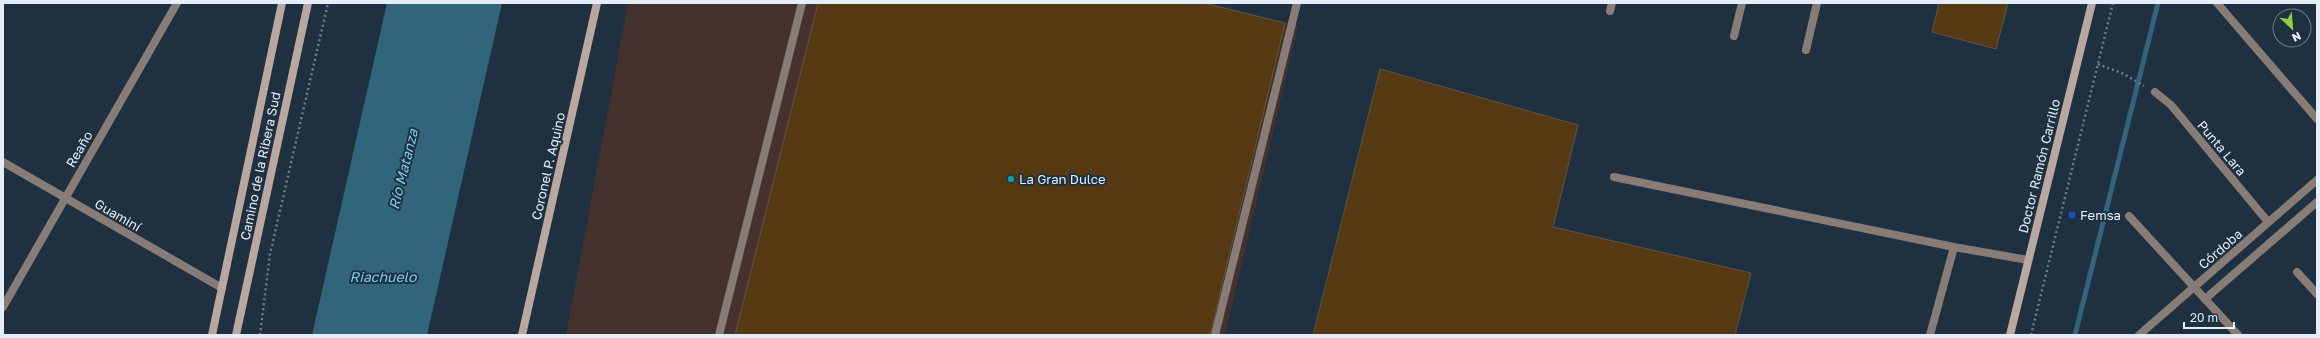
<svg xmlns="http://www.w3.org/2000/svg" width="2320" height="338" font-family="'Golos Text',sans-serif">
	<rect width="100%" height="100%" fill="#1f3140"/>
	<path fill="#45312d" d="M628,3H1204L1298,26L1225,335H566Z"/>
	<path fill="#31657b" d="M387,3H502L427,335H312Z"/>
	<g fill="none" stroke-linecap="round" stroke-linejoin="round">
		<path stroke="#31657b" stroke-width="5" d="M2075,335L2158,3"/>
	</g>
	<path fill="#543912" stroke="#635440" d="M818,3H1204L1285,23L1210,335H735Z
		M1939,3H2008L1996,49L1932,32Z
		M1380,69L1578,125L1553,227L1751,273L1735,335H1313Z"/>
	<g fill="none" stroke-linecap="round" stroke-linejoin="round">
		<path stroke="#6d7d8a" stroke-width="2.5" stroke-dasharray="2 3" stroke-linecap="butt" d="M2098,64L2124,74L2144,86
			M260,335L270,254L328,3
			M2031,335L2113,3"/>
		<path stroke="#887c77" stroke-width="8" d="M1610,11L1612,3
			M1734,36L1742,3
			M1806,50L1817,3
			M1614,177L1954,247L2028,260
			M2205,299L2317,202
			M719,335L802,3
			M1215,335L1297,3
			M1930,335L1954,247"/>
		<path stroke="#887c77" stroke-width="8" d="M2217,3L2317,119
			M2155,92L2171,105L2268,222
			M3,162L222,288
			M2129,216L2238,335
			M2297,272L2317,294
			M3,307L177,3
			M2139,335L2317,180"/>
		<path stroke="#baa7a0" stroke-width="8" d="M212,335L282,3
			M236,335L308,3
			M522,335L597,3
			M2010,335L2092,3"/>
	</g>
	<circle fill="#0f9aa8" stroke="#1f3140" stroke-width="1.5" cx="1011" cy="179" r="4"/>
	<rect fill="#1a4fb4" stroke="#1f3140" stroke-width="1.5" x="2068" y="211" width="8" height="8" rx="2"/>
	<g text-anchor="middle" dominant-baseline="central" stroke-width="4" stroke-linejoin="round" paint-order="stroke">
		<g font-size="13" fill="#e3eef8" stroke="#1f3140">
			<text transform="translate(2222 148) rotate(50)">Punta Lara</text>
			<text transform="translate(79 149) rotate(-60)">Reaño</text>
			<text transform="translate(260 166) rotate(-78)">Camino de la Ribera Sud</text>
			<text transform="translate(548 166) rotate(-77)">Coronel P. Aquino</text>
			<text transform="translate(2039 166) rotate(-76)">Doctor Ramón Carrillo</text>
			<text transform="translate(118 215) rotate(30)">Guaminí</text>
			<text transform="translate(2220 249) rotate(-41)">Córdoba</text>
		</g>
		<g font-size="13" fill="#e3eef8" stroke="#1f3140" text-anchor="start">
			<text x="1019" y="179">La Gran Dulce</text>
			<text x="2080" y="215">Femsa</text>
		</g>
		<g font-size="14" font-style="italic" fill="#7bcef2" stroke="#1f3140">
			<text transform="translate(403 169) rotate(-76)">Río Matanza</text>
			<text x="383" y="276">Riachuelo</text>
		</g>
	</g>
	<rect width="2320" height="338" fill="none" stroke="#e3eef8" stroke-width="8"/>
	<g transform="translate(2292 28) rotate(154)"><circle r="19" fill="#1f3140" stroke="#6d7d8a"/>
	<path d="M0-3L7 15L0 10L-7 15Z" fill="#90cd41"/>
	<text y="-6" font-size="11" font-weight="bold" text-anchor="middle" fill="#e3eef8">N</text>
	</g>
	<path d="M2184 322v6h50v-6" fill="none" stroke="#e3eef8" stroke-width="2"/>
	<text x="2190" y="322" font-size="12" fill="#e3eef8" stroke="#1f3140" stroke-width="3" paint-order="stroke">20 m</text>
</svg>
